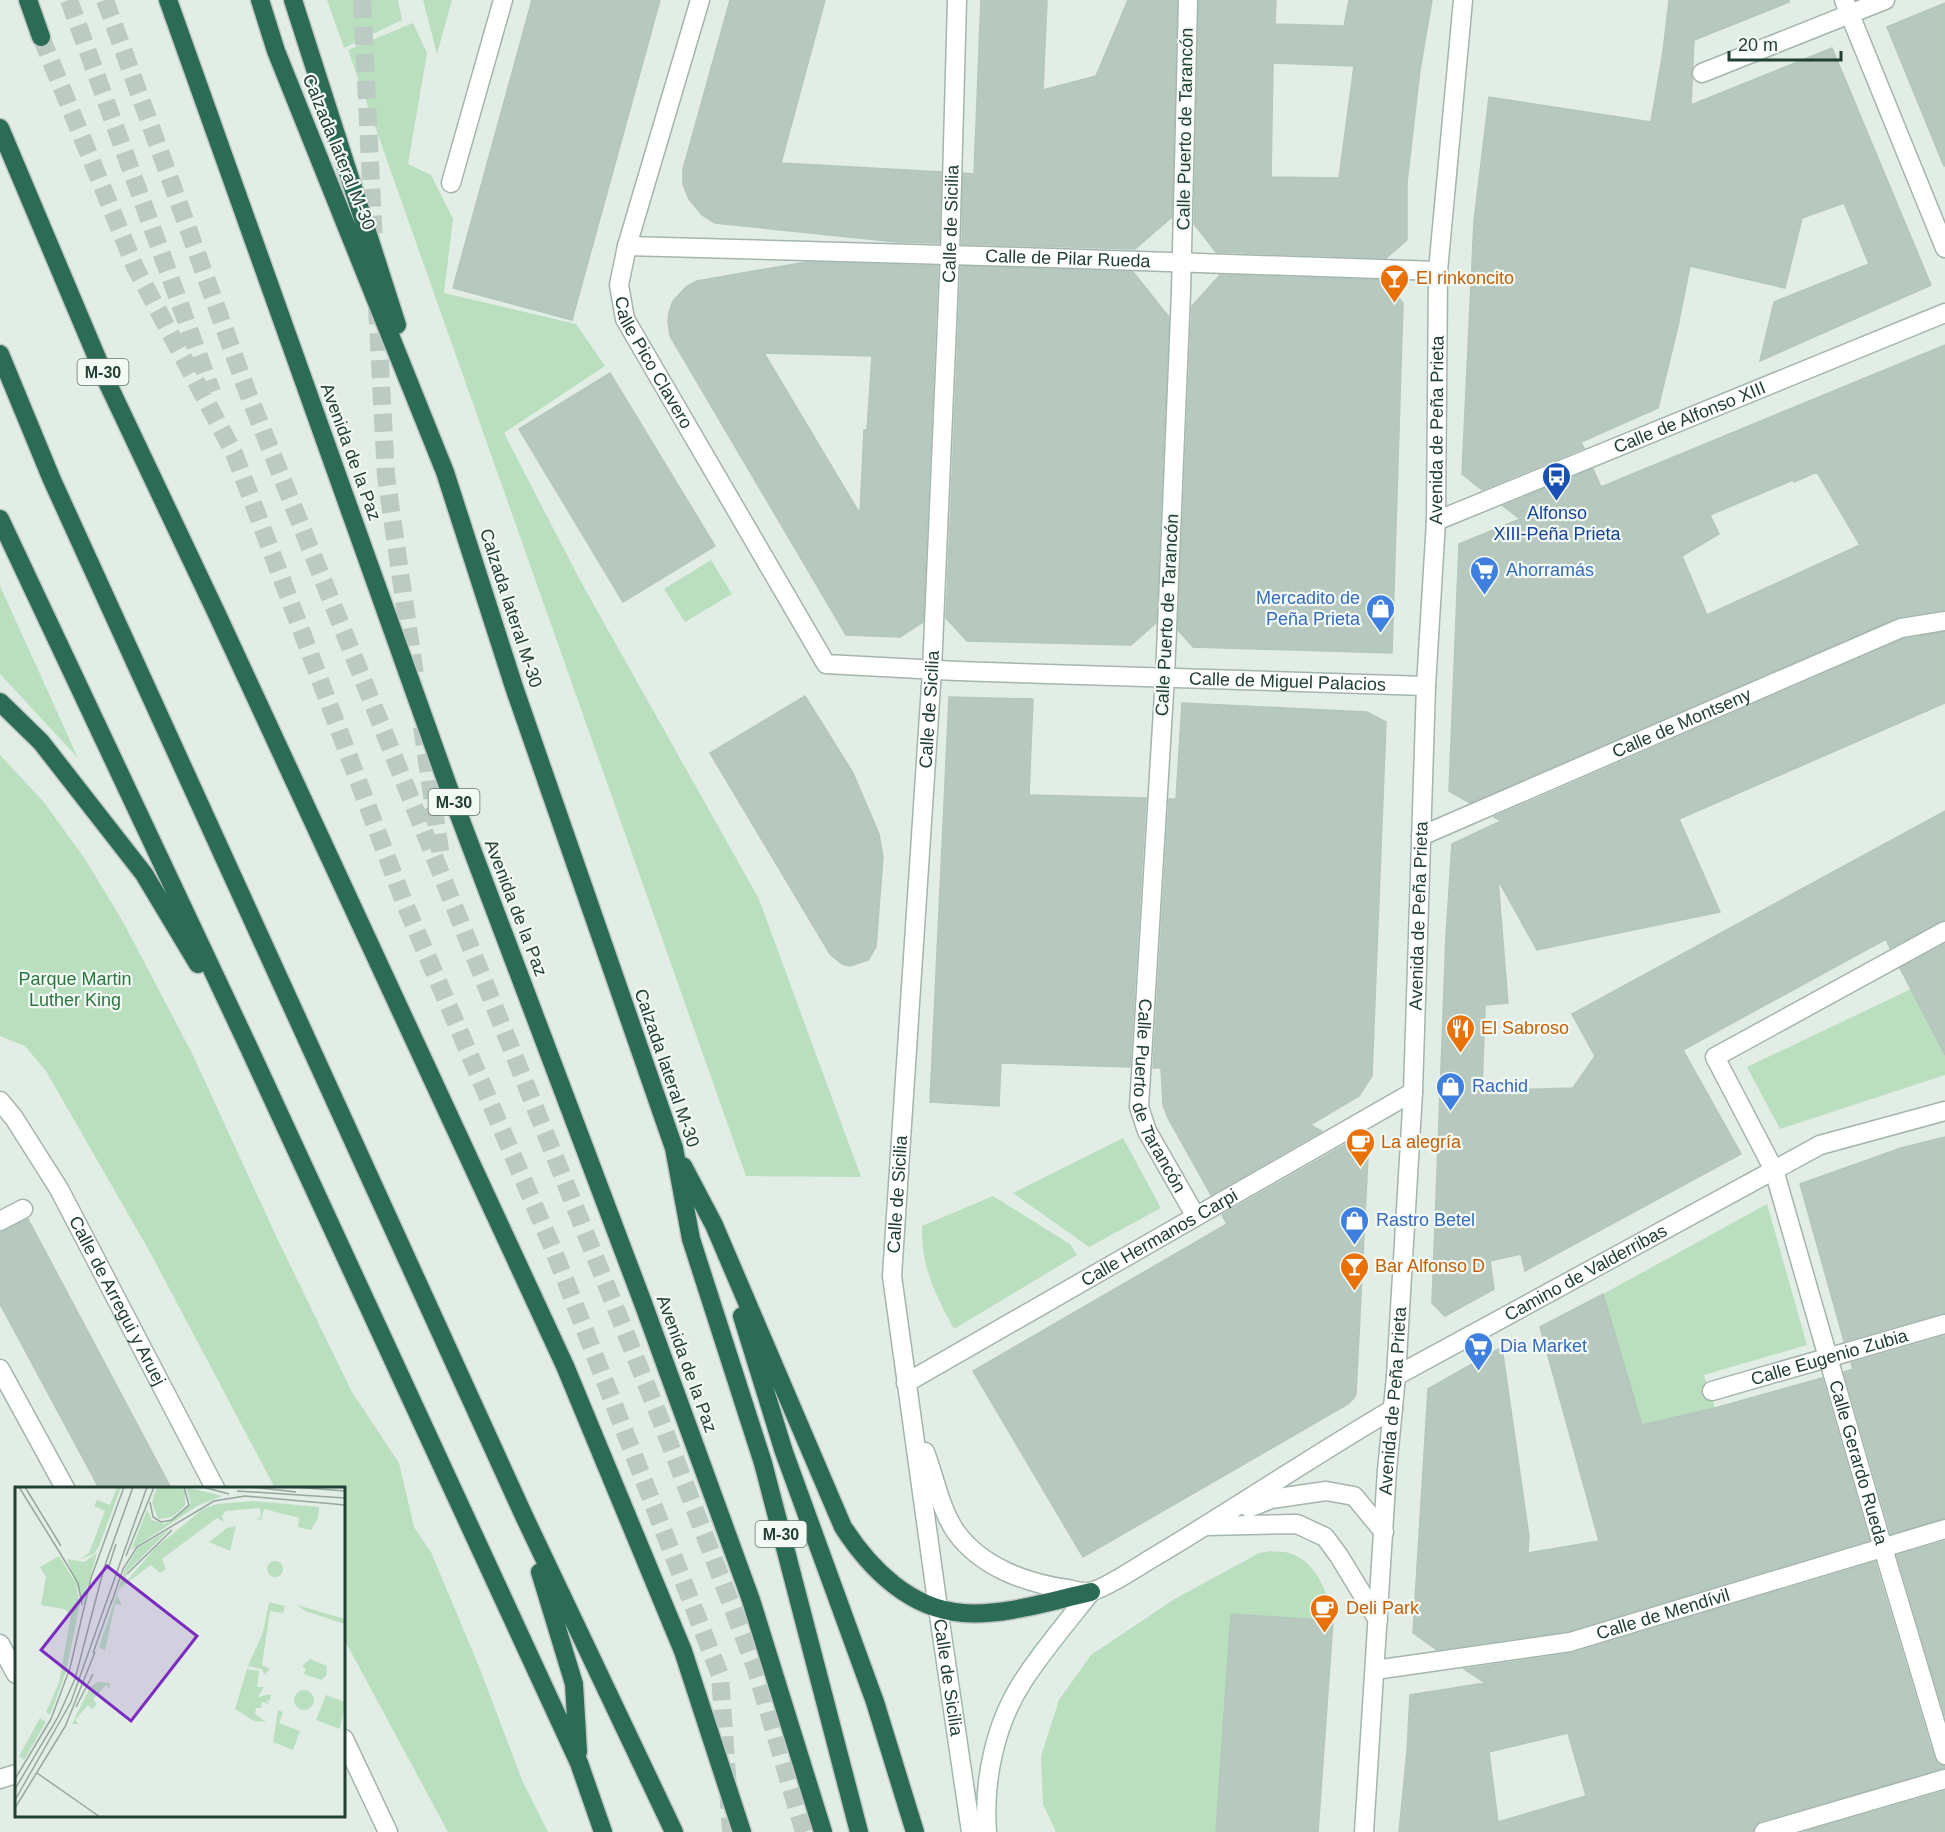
<svg xmlns="http://www.w3.org/2000/svg" width="1945" height="1832" font-family="Arial,sans-serif">
	<rect width="100%" height="100%" fill="#e2ede6"/>
	<path fill="#badfbf" d="M327,0H398L402,20L344,48Z
		M423,0H452L437,54Z
		M413,23L427,53L408,164L431,175L453,219L444,293L576,324L605,366L504,433L581,582L759,899L861,1177L746,1176L348,50Z
		M711,560L732,594L685,622L664,589Z
		M0,586L78,758L0,674Z
		M0,755L43,801L85,859L122,920L193,1055L276,1236L352,1392L399,1463L414,1527L431,1552L478,1664L522,1780L548,1832H448L344,1639V1488H275L151,1254L46,1071L25,1046L0,1036Z
		M1911,989L1945,1016V1075L1780,1129L1747,1067Z
		M1123,1138L1161,1208L1089,1247L1013,1193Z
		M993,1196L1070,1244L1077,1255L954,1329C935,1294 921,1267 922,1226Z
		M1767,1204L1807,1345L1704,1375L1715,1408L1642,1425L1603,1294Z
		M1270,1551C1276,1552 1284,1551 1289,1553C1317,1561 1329,1595 1333,1621L1231,1614L1216,1832H1056L1043,1804L1041,1756L1059,1700L1091,1655L1173,1600L1259,1553Z"/>
	<path fill="#b7c8bf" stroke="#b4c7bc" stroke-width="1.5" fill-rule="evenodd" d="M532,0H660L572,320L453,288Z
		M730,0H825L781,163L941,172L939,243L897,242L715,223L702,215L689,199L683,184V169Z
		M981,0H1047L1043,90L1096,76L1128,0H1177L1172,217L1135,249L962,244L963,173L974,174Z
		M1199,0H1276L1275,24L1344,26L1349,0H1432L1420,70L1407,182V240L1386,258L1216,252L1194,224ZM1273,63L1354,66L1339,178L1271,177Z
		M1669,0H1789V2L1694,40L1691,105L1832,48L1931,285L1760,361L1774,302L1869,264L1844,203L1802,218L1785,288L1690,266L1678,326L1658,408L1581,442L1584,448L1482,490L1462,474L1474,221L1489,97L1651,122L1663,52Z
		M1945,3V166H1944L1887,27Z
		M806,262L938,266L923,622L900,637L846,635L670,336L668,321L669,312L673,301L687,286L697,281ZM764,353L872,356L867,430H864L860,514Z
		M961,266L1133,272L1169,317L1156,623L1131,645L967,641L946,618Z
		M1220,275L1384,280L1403,303L1392,653L1193,647L1178,630L1192,306Z
		M1945,345V610L1897,618L1470,803L1449,791L1459,544L1520,519L1503,506L1593,469L1601,487ZM1817,472L1860,545L1707,615L1682,556L1719,534L1710,515L1793,480L1794,482Z
		M610,373L715,546L623,602L519,429Z
		M1945,632V703L1679,819L1720,912L1537,950L1498,880L1508,1003L1485,1005L1482,1091L1573,1088L1595,1056L1572,1014L1945,811V920L1890,948L1886,939L1683,1050L1741,1154L1525,1271L1521,1254L1490,1261L1494,1289L1445,1316L1432,1303L1446,936L1452,844L1501,821L1494,817L1904,639Z
		M805,696L853,773L879,834L883,857L876,947L868,960L850,966L842,964L830,954L710,753Z
		M949,697L1033,699L1029,795L1146,798L1130,1067L1001,1063L999,1106L930,1102Z
		M1182,703L1367,712L1386,722L1372,1076L1359,1096L1310,1125L1322,1131L1211,1195L1168,1118L1163,1105L1161,1068H1153L1169,799H1176Z
		M1945,944V1055L1900,968Z
		M1945,1137V1313L1844,1341L1800,1184L1901,1148Z
		M1346,1144L1368,1156L1356,1394L1354,1398L1348,1404L1083,1557L973,1371L1227,1224L1222,1215Z
		M28,1219L171,1488H99L0,1304V1233Z
		M1603,1294L1642,1425L1715,1408L1822,1378L1869,1540L1568,1631L1437,1650L1413,1633L1428,1389L1502,1347L1529,1537L1528,1553L1599,1541L1540,1327Z
		M1945,1336V1518L1891,1534L1844,1372L1853,1369L1851,1363Z
		M1945,1541V1716L1897,1555Z
		M1875,1562L1934,1758L1938,1764L1945,1766V1768L1761,1821L1756,1825L1753,1832H1399L1407,1751L1410,1695L1485,1683L1464,1669L1573,1653ZM1568,1733L1586,1796L1498,1822L1489,1752Z
		M1231,1614L1333,1621L1318,1832H1216Z
		M1945,1791V1832H1804Z"/>
	<g fill="none" stroke-linecap="round" stroke-linejoin="round">
		<path stroke="#bbcac2" stroke-width="18" stroke-dasharray="18 9" stroke-linecap="butt" d="M69,0L212,392
			M105,0L247,391L661,1421L755,1667L804,1832
			M362,0L374,243
			M41,37L135,267L234,453L404,902L553,1249L720,1675L731,1832
			M377,306L386,476L416,682
			M422,727L441,857"/>
		<defs>
			<g id="street">
				<path id="s1" d="M700,0L627,246L619,285L625,319L826,664L957,671L1426,686"/>
				<path id="s2" d="M1188,0L1181,292L1165,676L1139,1107L1147,1131L1195,1215"/>
				<path d="M1844,0L1945,248"/>
				<path d="M1702,73L1885,0"/>
				<path d="M451,183L503,0"/>
				<path id="s3" d="M627,246C897,252 1168,262 1438,271"/>
				<path id="s4" d="M1436,521L1945,313"/>
				<path id="s5" d="M1421,836L1901,628L1945,621"/>
				<path id="s6" d="M1945,931L1715,1057L1774,1170L1883,1548L1945,1755"/>
				<path id="s7" d="M0,1101L14,1118L59,1189L215,1488"/>
				<path d="M0,1221L23,1209"/>
				<path d="M0,1369L65,1488"/>
				<path id="s8" d="M1396,1376L1820,1145L1945,1111"/>
				<path id="s9" d="M906,1383L1413,1092"/>
				<path id="s10" d="M1712,1391L1945,1324"/>
				<path d="M925,1452C935,1478 940,1509 956,1532C981,1567 1026,1583 1067,1589C1074,1590 1082,1593 1089,1592C1100,1591 1138,1567 1149,1560C1232,1511 1311,1457 1393,1409"/>
				<path d="M1249,1508L1271,1499L1326,1491L1354,1496L1384,1532"/>
				<path d="M1207,1526L1297,1524L1325,1537L1339,1556L1378,1620"/>
				<path id="s11" d="M938,1608L892,1276L932,670L950,254L957,0"/>
				<path d="M0,1644L16,1674"/>
				<path id="s12" d="M1375,1670L1570,1642L1945,1529"/>
				<path d="M344,1739L388,1832"/>
				<path d="M0,1779L16,1774"/>
				<path id="s13" d="M1364,1832L1387,1470L1396,1376L1413,1092L1426,686L1436,521L1438,271L1463,0"/>
				<path d="M1764,1832L1945,1779"/>
			</g>
			<g id="secondary">
				<path id="s14" d="M938,1608L971,1832"/>
				<path d="M987,1832C983,1781 995,1724 1023,1681C1043,1650 1068,1621 1091,1592"/>
			</g>
			<path id="highway" d="M28,0L41,37
				M168,0L448,786L643,1303L751,1600L823,1832
				M260,0L276,51L445,472L515,690L674,1148L691,1239L763,1463L859,1832
				M293,0L397,325
				M0,128L108,384L216,612L565,1366L683,1651L742,1832
				M0,354L52,480L524,1516L674,1832
				M0,519L249,1048L579,1763L603,1832
				M0,702L41,742L144,874L198,964
				M683,1166L714,1225L843,1527C870,1569 910,1609 963,1613C1005,1616 1050,1601 1091,1592
				M742,1316L784,1452L875,1702L915,1832
				M540,1572L574,1684L578,1752"/>
		</defs>
		<use href="#street" stroke="#a4b5ad" stroke-width="21"/>
		<use href="#secondary" stroke="#a0b9ad" stroke-width="21"/>
		<use href="#highway" stroke="#c1c9c6" stroke-width="21"/>
		<use href="#street" stroke="#fff" stroke-width="18"/>
		<use href="#secondary" stroke="#fff" stroke-width="18"/>
		<use href="#highway" stroke="#2c6c56" stroke-width="18"/>
	</g>
	<defs>
		<symbol id="bar-pin" viewBox="-11 -11 22 30"><path d="M0 17L-7.5 6A9.5 9.5 0 1 1 7.5 6Z" fill="#e8710a" stroke="#f3f9f5"/><path d="M-6-5H6L.8 .8V4.5H3.5V6h-7V4.5H-.8V.8Z" fill="#fff"/></symbol>
		<symbol id="bus-pin" viewBox="-11 -11 22 30"><path d="M0 17L-7.5 6A9.5 9.5 0 1 1 7.5 6Z" fill="#1a4fb4" stroke="#f3f9f5"/><path d="M-5-6H5V4H4V6H2V4H-2V6H-4V4H-5ZM-3.5-4V0h7V-4ZM-3.5 1.2v1.5H-2V1.2ZM2 1.2v1.5H3.5V1.2Z" fill="#fff"/></symbol>
		<symbol id="supermarket-pin" viewBox="-11 -11 22 30"><path d="M0 17L-7.5 6A9.5 9.5 0 1 1 7.5 6Z" fill="#3f7fe0" stroke="#f3f9f5"/><path d="M-6-5.5h2.5l.6 2H6L4.5 2H-2.5L-4.4-4H-6ZM-1.5 3.2a1.3 1.3 0 1 0 .1 0ZM3 3.2a1.3 1.3 0 1 0 .1 0Z" fill="#fff"/></symbol>
		<symbol id="shop-pin" viewBox="-11 -11 22 30"><path d="M0 17L-7.5 6A9.5 9.5 0 1 1 7.5 6Z" fill="#3f7fe0" stroke="#f3f9f5"/><path d="M-5-2.5h2.3a2.7 3.5 0 0 1 5.4 0H5L5.5 6h-11ZM-1.5-2.5h3a1.5 2.3 0 0 0-3 0Z" fill="#fff"/></symbol>
		<symbol id="restaurant-pin" viewBox="-11 -11 22 30"><path d="M0 17L-7.5 6A9.5 9.5 0 1 1 7.5 6Z" fill="#e8710a" stroke="#f3f9f5"/><path d="M-5-6h1v4h1v-4h1v4h1v-4h1v5L-1.5 .5V6h-2V.5L-5-1ZM5-6V6H3V1.5H1.5Q1.5-4 5-6Z" fill="#fff"/></symbol>
		<symbol id="cafe-pin" viewBox="-11 -11 22 30"><path d="M0 17L-7.5 6A9.5 9.5 0 1 1 7.5 6Z" fill="#e8710a" stroke="#f3f9f5"/><path d="M-5.5-4.5H6V0H3Q3 3.5 0 3.5H-2.5Q-5.5 3.5-5.5 0ZM3-3.2v2h1.7v-2ZM-6 4.5H4V6H-6Z" fill="#fff"/></symbol>
	</defs>
	<g fill-rule="evenodd">
		<use href="#bar-pin" x="1378" y="262" width="33" height="45"/>
		<use href="#bus-pin" x="1540" y="460" width="33" height="45"/>
		<use href="#supermarket-pin" x="1468" y="554" width="33" height="45"/>
		<use href="#shop-pin" x="1364" y="592" width="33" height="45"/>
		<use href="#restaurant-pin" x="1444" y="1012" width="33" height="45"/>
		<use href="#shop-pin" x="1434" y="1070" width="33" height="45"/>
		<use href="#cafe-pin" x="1344" y="1126" width="33" height="45"/>
		<use href="#shop-pin" x="1338" y="1204" width="33" height="45"/>
		<use href="#bar-pin" x="1338" y="1250" width="33" height="45"/>
		<use href="#supermarket-pin" x="1462" y="1330" width="33" height="45"/>
		<use href="#cafe-pin" x="1308" y="1592" width="33" height="45"/>
	</g>
	<g text-anchor="middle" dominant-baseline="central" stroke-width="4.5" stroke-linejoin="round" paint-order="stroke">
		<g fill="#f3f9f5" stroke="#60776d" stroke-width="1.5">
			<rect x="77.5" y="359" width="51" height="26" rx="4.5"/>
			<rect x="428.5" y="789" width="51" height="26" rx="4.5"/>
			<rect x="755.5" y="1521" width="51" height="26" rx="4.5"/>
		</g>
		<g font-size="16" font-weight="bold" fill="#213f33">
			<text x="103" y="372">M-30</text>
			<text x="454" y="802">M-30</text>
			<text x="781" y="1534">M-30</text>
		</g>
		<g font-size="18" fill="#213f33" stroke="#f3f9f5">
			<text transform="translate(1185 129) rotate(-89)">Calle Puerto de Tarancón</text>
			<text transform="translate(339 152) rotate(68)">Calzada lateral M-30</text>
			<text stroke="none"><textPath href="#s11" startOffset="1389">Calle de Sicilia</textPath></text>
			<text stroke="none"><textPath href="#s3" startOffset="441">Calle de Pilar Rueda</textPath></text>
			<text stroke="none"><textPath href="#s1" startOffset="382">Calle Pico Clavero</textPath></text>
			<text stroke="none"><textPath href="#s4" startOffset="274">Calle de Alfonso XIII</textPath></text>
			<text stroke="none"><textPath href="#s13" startOffset="1404">Avenida de Peña Prieta</textPath></text>
			<text transform="translate(351 452) rotate(70)">Avenida de la Paz</text>
			<text transform="translate(511 608) rotate(72)">Calzada lateral M-30</text>
			<text transform="translate(1167 615) rotate(-87)">Calle Puerto de Tarancón</text>
			<text stroke="none"><textPath href="#s1" startOffset="1192">Calle de Miguel Palacios</textPath></text>
			<text stroke="none"><textPath href="#s11" startOffset="903">Calle de Sicilia</textPath></text>
			<text stroke="none"><textPath href="#s5" startOffset="284">Calle de Montseny</textPath></text>
			<text transform="translate(516 908) rotate(69)">Avenida de la Paz</text>
			<text stroke="none"><textPath href="#s13" startOffset="918">Avenida de Peña Prieta</textPath></text>
			<text transform="translate(667 1068) rotate(71)">Calzada lateral M-30</text>
			<text stroke="none"><textPath href="#s2" startOffset="1101">Calle Puerto de Tarancón</textPath></text>
			<text stroke="none"><textPath href="#s11" startOffset="417">Calle de Sicilia</textPath></text>
			<text stroke="none"><textPath href="#s9" startOffset="292">Calle Hermanos Carpi</textPath></text>
			<text stroke="none"><textPath href="#s8" startOffset="216">Camino de Valderribas</textPath></text>
			<text stroke="none"><textPath href="#s7" startOffset="232">Calle de Arregui y Aruej</textPath></text>
			<text stroke="none"><textPath href="#s10" startOffset="122">Calle Eugenio Zubia</textPath></text>
			<text transform="translate(687 1364) rotate(70)">Avenida de la Paz</text>
			<text stroke="none"><textPath href="#s13" startOffset="432">Avenida de Peña Prieta</textPath></text>
			<text stroke="none"><textPath href="#s6" startOffset="694">Calle Gerardo Rueda</textPath></text>
			<text stroke="none"><textPath href="#s12" startOffset="294">Calle de Mendívil</textPath></text>
			<text stroke="none"><textPath href="#s14" startOffset="70">Calle de Sicilia</textPath></text>
		</g>
		<g font-size="18" fill="#c56008" stroke="#f3f9f5" text-anchor="start">
			<text x="1416" y="278">El rinkoncito</text>
			<text x="1481" y="1028">El Sabroso</text>
			<text x="1381" y="1142">La alegría</text>
			<text x="1375" y="1266">Bar Alfonso D</text>
			<text x="1346" y="1608">Deli Park</text>
		</g>
		<g font-size="18" fill="#164399" stroke="#f3f9f5">
			<text x="1557" y="513">Alfonso<tspan x="1557" dy="21">XIII-Peña Prieta</tspan></text>
		</g>
		<g font-size="18" fill="#366cbe" stroke="#f3f9f5" text-anchor="start">
			<text x="1506" y="570">Ahorramás</text>
			<text x="1360" y="598" text-anchor="end">Mercadito de<tspan x="1360" dy="21">Peña Prieta</tspan></text>
			<text x="1472" y="1086">Rachid</text>
			<text x="1376" y="1220">Rastro Betel</text>
			<text x="1500" y="1346">Dia Market</text>
		</g>
		<g font-size="18" fill="#29773d" stroke="#f3f9f5">
			<text x="75" y="979">Parque Martin<tspan x="75" dy="21">Luther King</tspan></text>
		</g>
	</g>
	<g transform="translate(15 1487)">
		<rect width="330" height="330" fill="#e2ede6"/>
		<path d="M102,0H106L84,59L79,67L65,72L74,66L90,24L79,19L82,13L95,18ZM142,0H166L170,4V19L157,30L143,32L137,15ZM171,0L207,9L182,19L116,63L132,23L137,33L150,37L176,16ZM238,14L304,20L303,31L296,43L283,40L284,31L249,22L246,33L241,32L246,30L245,21L211,24L207,29L209,35L202,31L147,72L151,82L145,86L136,78L105,101L102,108L107,118L100,117L90,164L84,160L110,82L123,61L155,42L111,86V95L140,61L188,22L202,17ZM221,39L215,64L194,55L212,41ZM82,66L68,117L52,72L69,75ZM44,69L60,95L65,117L51,185L35,228L31,225L44,196L56,128L49,122L26,118L31,90L25,80ZM252 82a8 8 0 1 1 16 0a8 8 0 1 1-16 0ZM254,115L270,119L268,126L255,124L247,178L255,182L249,188L247,182L233,179L248,145ZM282,118L330,132V137L290,124ZM295,172L312,179L311,189L306,193L289,187L291,182L287,179ZM232,182L244,184L242,200H249L243,210L256,207L255,213L251,214L255,217L247,215L246,221H241L240,227L251,235L239,234L220,222ZM83,195L94,196L95,202L91,198L78,212L82,217L77,222L73,218L60,233L64,237H57L75,200ZM279 213a10 10 0 1 1 20 0a10 10 0 1 1-20 0ZM311,208L330,215L325,242L301,233ZM263,223L268,225L264,236L285,244L278,263L258,255ZM25,231L31,235L9,273L4,269Z" fill="#badfbf"/>
		<path fill="none" stroke="#95a79e" stroke-width="1.5" d="M4,0L45,66M10,0L46,59M188,0L214,7M237,0L281,5M279,0L330,4M222,4L330,11M135,15L138,30L146,35L157,33L174,18L169,0M45,66L63,96L67,118M111,69L139,0M93,82L101,57M112,87L157,43M96,117L108,82L122,60L199,14L230,9L330,18M78,166L97,113M61,220L78,187M36,232L55,181L76,91L109,0M50,240L80,165M22,286L85,330M0,292L36,232M0,302L43,230L60,192L89,81L118,0M0,313L56,215L132,0M0,321L51,238"/>
		<path fill="#7b2cbf" fill-opacity="0.15" stroke="#7b2cbf" stroke-width="3" d="M92,79L182,149L116,234L26,163Z"/>
		<rect width="330" height="330" fill="none" stroke="#213f33" stroke-width="3"/>
	</g>
	<path d="M1729 51v9h112v-9" fill="none" stroke="#213f33" stroke-width="3"/>
	<text x="1738" y="51" font-size="18" fill="#213f33" stroke="#f3f9f5" stroke-width="4.5" paint-order="stroke">20 m</text>
</svg>
